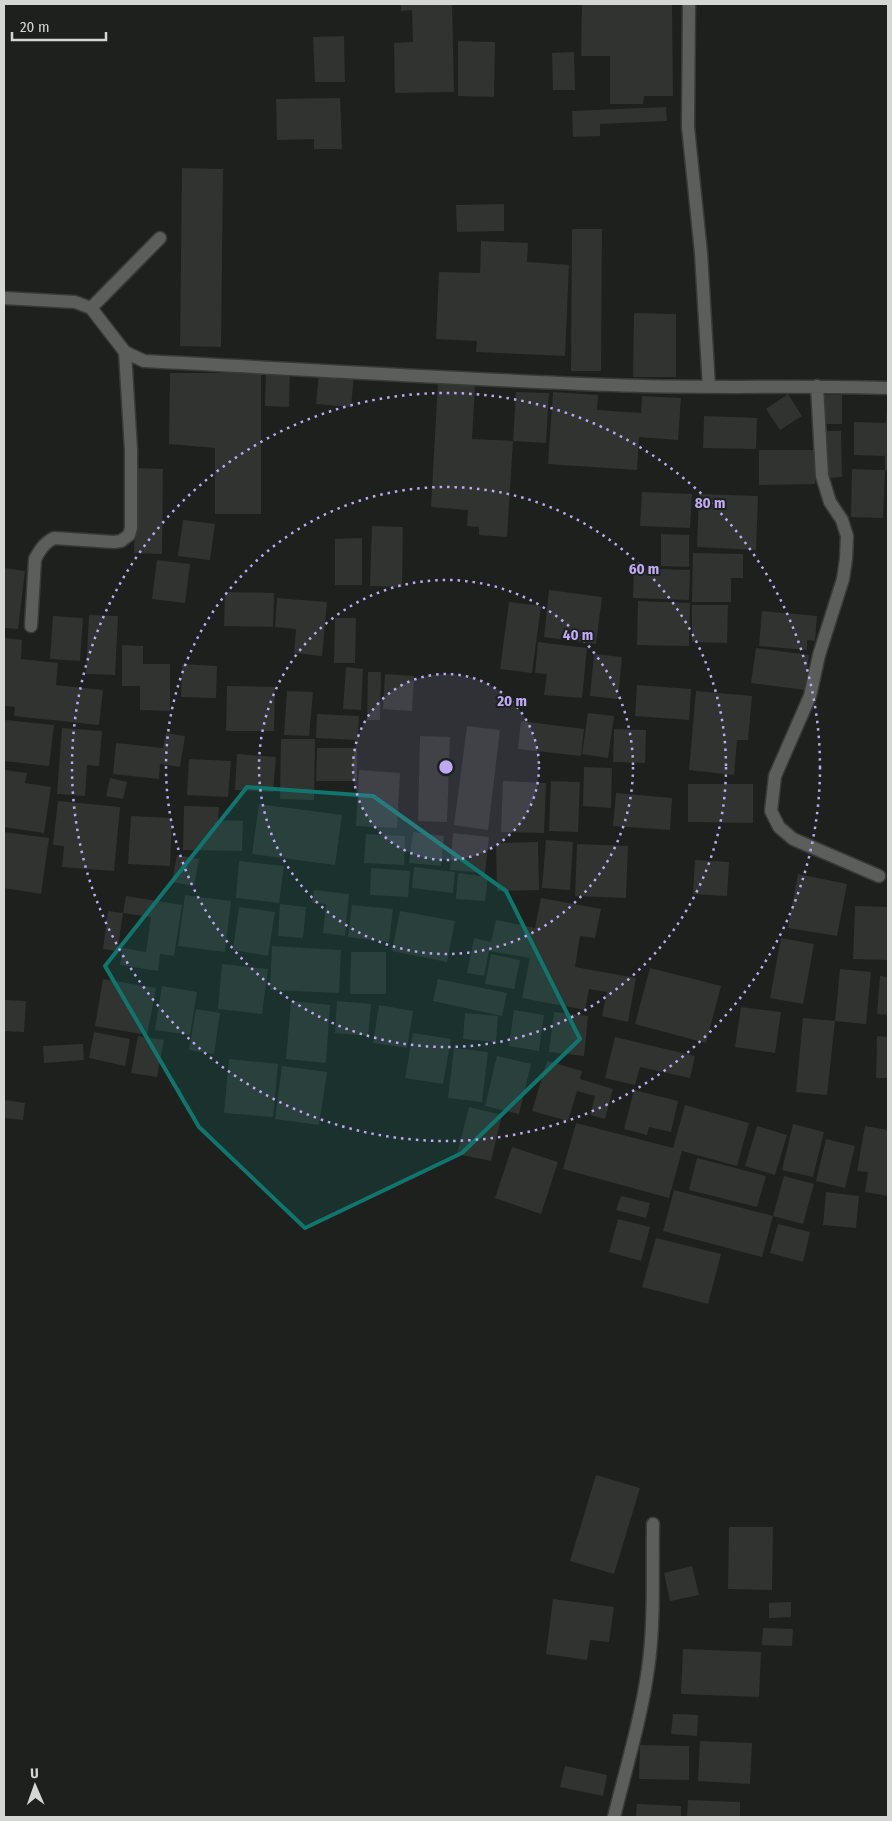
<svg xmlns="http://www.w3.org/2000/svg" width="892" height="1821" font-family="'Fira Sans Condensed',sans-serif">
	<rect width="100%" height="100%" fill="#1d201d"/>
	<path fill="#303330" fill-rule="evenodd" d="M401,4H452L454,92L395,93L394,43L413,42L412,10L401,11Z
		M582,4H672L673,96H644L643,104H610V56H581Z
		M344,36L345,82H315L313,37Z
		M458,41L495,42L494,97L458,96Z
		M574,52L575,90H553L552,53Z
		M340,98L342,149H314V139L277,140L276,99Z
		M666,107L667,121L600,124V136L573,137L572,111Z
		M182,168L223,169L221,347L180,346Z
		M504,204V231L457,232L456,205Z
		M572,229H602L601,371H571Z
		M481,241L528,243L527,262L569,265L565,356L476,352L477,341L436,339L439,272L480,273Z
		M634,313L676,314V377H633Z
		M266,371L290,372L289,407L265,406Z
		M319,372L354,375L351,407L316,404Z
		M170,373H261V514H215V448L169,444Z
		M438,382L475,385L472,439L513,441L516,392L549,393L546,443L513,441L507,537L479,535V527L467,526L468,510L431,507Z
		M553,392L598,395L597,410L641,413L642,396L681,398L678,440L639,437L637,470L548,464Z
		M788,394L802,416L780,430L766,409Z
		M821,395H842V424H821Z
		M887,410H888V470H885V456L854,455V422L886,423Z
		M704,416L757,418L756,449L703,448Z
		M825,431H841L842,477L826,478Z
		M759,450H815V484L759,485Z
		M136,468L163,469L162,554L134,553Z
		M852,469L885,470L883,518L851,517Z
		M642,492L692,494L690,528L640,526Z
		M699,494L758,496L756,550L697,547Z
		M183,520L215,524L210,560L178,556Z
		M372,526L403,527L402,587L370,586Z
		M661,534L689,535V567L661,566Z
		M362,538V585H335V539Z
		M693,553L743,554V578H731V602H692Z
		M157,560L190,564L185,603L152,599Z
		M4,568L25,571L18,629L4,628Z
		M634,568L690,570L689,600L633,598Z
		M549,590L602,597L596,644L544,637Z
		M225,592L274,593L273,627L224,626Z
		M277,598L327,602L322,656L294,653L296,629L275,627Z
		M638,601L690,603L689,646L637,645Z
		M509,602L541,606L532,673L500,669Z
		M692,605H728L727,643L692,642Z
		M762,611L817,616L815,641L807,640V650L759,646Z
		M89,615L118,616L115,675L86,674Z
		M53,616L83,618L80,661L50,659Z
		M335,618H356L355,663H334Z
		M4,638L22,640L21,659L58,663L56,685L103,690L99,725L14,716L15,707L4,706Z
		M538,642L587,648L582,698L544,695L547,674L535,673Z
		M122,645L143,646V664H170V711L140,710V686H122Z
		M756,648L809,655L805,690L751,683Z
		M594,654L622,657L618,699L590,696Z
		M182,664L217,666L216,698L181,697Z
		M346,667L363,669L361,710L343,709Z
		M368,672H381L380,720H367Z
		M385,674L414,676L412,711L383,709Z
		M637,685L691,689L689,720L635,716Z
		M227,686L275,687L274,731H226Z
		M287,691L313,692L309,736L284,735Z
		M696,691L752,696L748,740H737L734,775L689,770Z
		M588,713L614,716L608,758L582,754Z
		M317,714L359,716L358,740L316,738Z
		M5,720L54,725L49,766L4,761Z
		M521,721L584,729L581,756L518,749Z
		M467,726L500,730L488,830L454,825Z
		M62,728L102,731L99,766L87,765L85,796L57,794Z
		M614,729L646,730L645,763L613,762Z
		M166,733L185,736L180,767L160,764L159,779L113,774L116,743L163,748Z
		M420,736L450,737L447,822L418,821Z
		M281,739H315L314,800L280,799Z
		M317,748H357V781H316Z
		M237,754L276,757L273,792L235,790Z
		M189,759L231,761L228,797L187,795Z
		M584,767L612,768L611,808L583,806Z
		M4,770L27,773L25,783L51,787L44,833L4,827Z
		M359,770L400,773L397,828L356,826Z
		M110,778L127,782L123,799L106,796Z
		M503,781L546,783L544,833L501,832Z
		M551,781L580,782L578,832L549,831Z
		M688,784H753V823L688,822Z
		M616,793L672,798L670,830L613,826Z
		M58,801L120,807L114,871L62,867L64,846L53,845Z
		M259,804L342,815L335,865L252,854Z
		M184,806L219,807L218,820L243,821L242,851L183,850Z
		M131,816L172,818L170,866L128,864Z
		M4,832L49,838L41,894L4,888Z
		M413,832L444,836L441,866L409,863Z
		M453,833L489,837L485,873L450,870Z
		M366,834L405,836L404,865L364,863Z
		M546,840L573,842L570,890L542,888Z
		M538,842L539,890L497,891L496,843Z
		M577,844L628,846L626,898L575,896Z
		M177,855L199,859L194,886L172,882Z
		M695,860L729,862L727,896L693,894Z
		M239,861L284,866L279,903L236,898Z
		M414,867L455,872L453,893L412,888Z
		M371,868L410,871L408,897L370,895Z
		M458,873L488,877L485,901L456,899Z
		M798,874L847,884L837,936L788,928Z
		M314,890L349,894L345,936L323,933L326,904L312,903Z
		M185,895L231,901L225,952L178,946Z
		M126,896L182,905L174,956L160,954L158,971L120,965L122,952L103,949L108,911L123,913ZM123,913L151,917L146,952L118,947Z
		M541,898L601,909L595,938L580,936L575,967L636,978L628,1022L602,1016L607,992L589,989L585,1010L522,998L530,958L489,951L484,976L467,973L474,938L491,942L496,920L535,928Z
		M280,904L306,907L303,938L278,936Z
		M352,905L393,909L389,942L348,937Z
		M855,906L888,907V960L853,959Z
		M239,907L275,912L268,956L233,950Z
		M400,911L455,921L447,962L392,951Z
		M781,938L814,944L803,1004L770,998Z
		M272,946L341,950L339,993L270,990Z
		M351,952H386V994H350Z
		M491,954L520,960L514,989L485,984Z
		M222,964L268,969L262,1014L218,1009Z
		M650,968L721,986L706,1043L635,1024Z
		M840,969L871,972L866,1024L835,1021Z
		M880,976L888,977V1015L877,1014Z
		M103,979L156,988L147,1035L95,1026Z
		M438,979L507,993L502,1016L433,1001Z
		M162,986L197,992L190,1035L155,1030Z
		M4,1000L26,1001L24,1032L4,1031Z
		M291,1001L330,1005L326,1063L286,1059Z
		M337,1001L371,1004L368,1036L335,1033Z
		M379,1005L413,1011L407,1048L373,1043Z
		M741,1007L781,1012L775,1053L735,1047Z
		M196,1009L220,1013L214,1054L189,1050Z
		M514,1010L544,1015L539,1051L509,1046Z
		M554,1012L588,1016L584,1056L549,1052Z
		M465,1013L498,1016L496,1042L463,1039Z
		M803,1018L835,1021L827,1095L796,1092Z
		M94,1032L130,1039L125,1066L89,1058Z
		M413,1033L451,1039L443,1084L405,1078Z
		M138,1036L164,1040L157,1077L131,1073Z
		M877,1036L888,1037V1078H876Z
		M615,1037L695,1056L690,1078L640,1067L635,1085L605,1078Z
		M83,1044L84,1060L44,1063L43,1046Z
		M454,1048L488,1052L482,1102L448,1098Z
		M497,1056L531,1064L519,1114L485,1106Z
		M229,1059L278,1064L273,1117L224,1113Z
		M547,1061L582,1071L580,1079L613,1089L605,1119L590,1115L595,1096L577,1091L568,1121L532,1111Z
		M282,1066L327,1072L319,1125L275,1119Z
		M634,1090L678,1101L671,1132L649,1127L647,1135L624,1129Z
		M4,1100L25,1103L23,1120L4,1118Z
		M685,1105L749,1123L737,1166L682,1151L669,1198L563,1169L576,1123L673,1148Z
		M469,1107L502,1115L491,1161L457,1154Z
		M793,1124L824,1132L813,1177L782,1170Z
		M757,1126L787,1135L775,1175L745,1166Z
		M865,1126L888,1130V1196L865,1192L868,1172L857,1171Z
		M826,1139L855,1146L845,1188L816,1181Z
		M512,1147L558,1162L541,1214L495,1198Z
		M697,1158L766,1176L757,1207L689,1190Z
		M784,1176L814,1184L803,1224L773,1216Z
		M674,1190L773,1216L762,1257L663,1231Z
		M826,1192L859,1196L856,1228L823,1225Z
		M621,1196L650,1203L646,1218L616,1210Z
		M618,1219L650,1227L641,1261L609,1252Z
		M778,1224L810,1232L803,1262L770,1253Z
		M656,1238L721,1254L708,1304L642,1287Z
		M596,1475L640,1488L614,1574L570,1561Z
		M729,1527H773L772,1590L728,1589Z
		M692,1566L699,1595L670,1601L664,1573Z
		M553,1599L614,1607L609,1642L590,1640L587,1660L546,1654Z
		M791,1602V1617L769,1618V1603Z
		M763,1628L793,1629L792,1646L762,1645Z
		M683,1649L761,1652L759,1697L681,1694Z
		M673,1714L698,1715L697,1736L671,1734Z
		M700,1741L752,1743L750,1784L698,1781Z
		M640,1745L689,1746V1780L639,1779Z
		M565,1766L607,1775L603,1796L560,1787Z
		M688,1800L740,1802V1817H687Z
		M637,1804L681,1806V1817H636Z"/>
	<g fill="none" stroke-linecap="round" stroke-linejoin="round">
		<defs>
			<path id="service" d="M91,308L160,238"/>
			<path id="minor" d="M689,4L688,127L701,253L709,387
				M4,298L75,302L91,308L125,352L144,361C300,369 456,379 612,385C704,389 796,385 888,388
				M817,386L822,476L830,502L842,520L847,536L846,559L843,579L819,655L810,696L775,776L771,811L779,827L793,839L879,876
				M31,626L35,559C40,550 44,543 54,538L114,542L121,541L129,535L131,528V450L125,352
				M614,1817C626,1768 641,1719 648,1669C655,1621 652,1572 653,1524"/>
		</defs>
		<use href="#service" stroke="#393a38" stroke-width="15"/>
		<use href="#minor" stroke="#393a38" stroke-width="15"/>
		<use href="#service" stroke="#5c5e5b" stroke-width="12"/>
		<use href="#minor" stroke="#5c5e5b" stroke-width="12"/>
	</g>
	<path fill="#0f766e" fill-opacity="0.2" stroke="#0f766e" stroke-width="4" stroke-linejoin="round" d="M247,787L373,796L506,891L580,1039L462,1153L305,1228L199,1127L105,966Z"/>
	<circle cx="446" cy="767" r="93" fill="#bea9f5" fill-opacity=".12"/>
	<g fill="none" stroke="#bea9f5" stroke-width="2.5" stroke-dasharray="2.5 5">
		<circle cx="446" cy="767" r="93"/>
		<circle cx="446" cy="767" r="187"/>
		<circle cx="446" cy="767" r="280"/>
		<circle cx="446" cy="767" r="374"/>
	</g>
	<circle cx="446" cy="767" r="8" fill="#bea9f5" stroke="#1d201d" stroke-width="2.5"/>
	<g font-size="15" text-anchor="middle" font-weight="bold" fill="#bea9f5" stroke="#1d201d" stroke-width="4" stroke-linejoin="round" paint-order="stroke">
		<text x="710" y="508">80 m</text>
		<text x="644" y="574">60 m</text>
		<text x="578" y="640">40 m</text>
		<text x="512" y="706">20 m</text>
	</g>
	<rect width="892" height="1821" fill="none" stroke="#d5d7d5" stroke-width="10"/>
	<g transform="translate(35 1786) rotate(358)" stroke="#1d201d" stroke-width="4" paint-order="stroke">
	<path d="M0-4L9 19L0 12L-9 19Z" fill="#d5d7d5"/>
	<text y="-8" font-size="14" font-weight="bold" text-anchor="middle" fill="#d5d7d5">U</text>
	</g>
	<path d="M12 32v8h94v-8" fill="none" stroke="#d5d7d5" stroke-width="2.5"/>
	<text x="20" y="32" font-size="15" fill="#d5d7d5" stroke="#1d201d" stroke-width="4" paint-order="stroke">20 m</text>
</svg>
